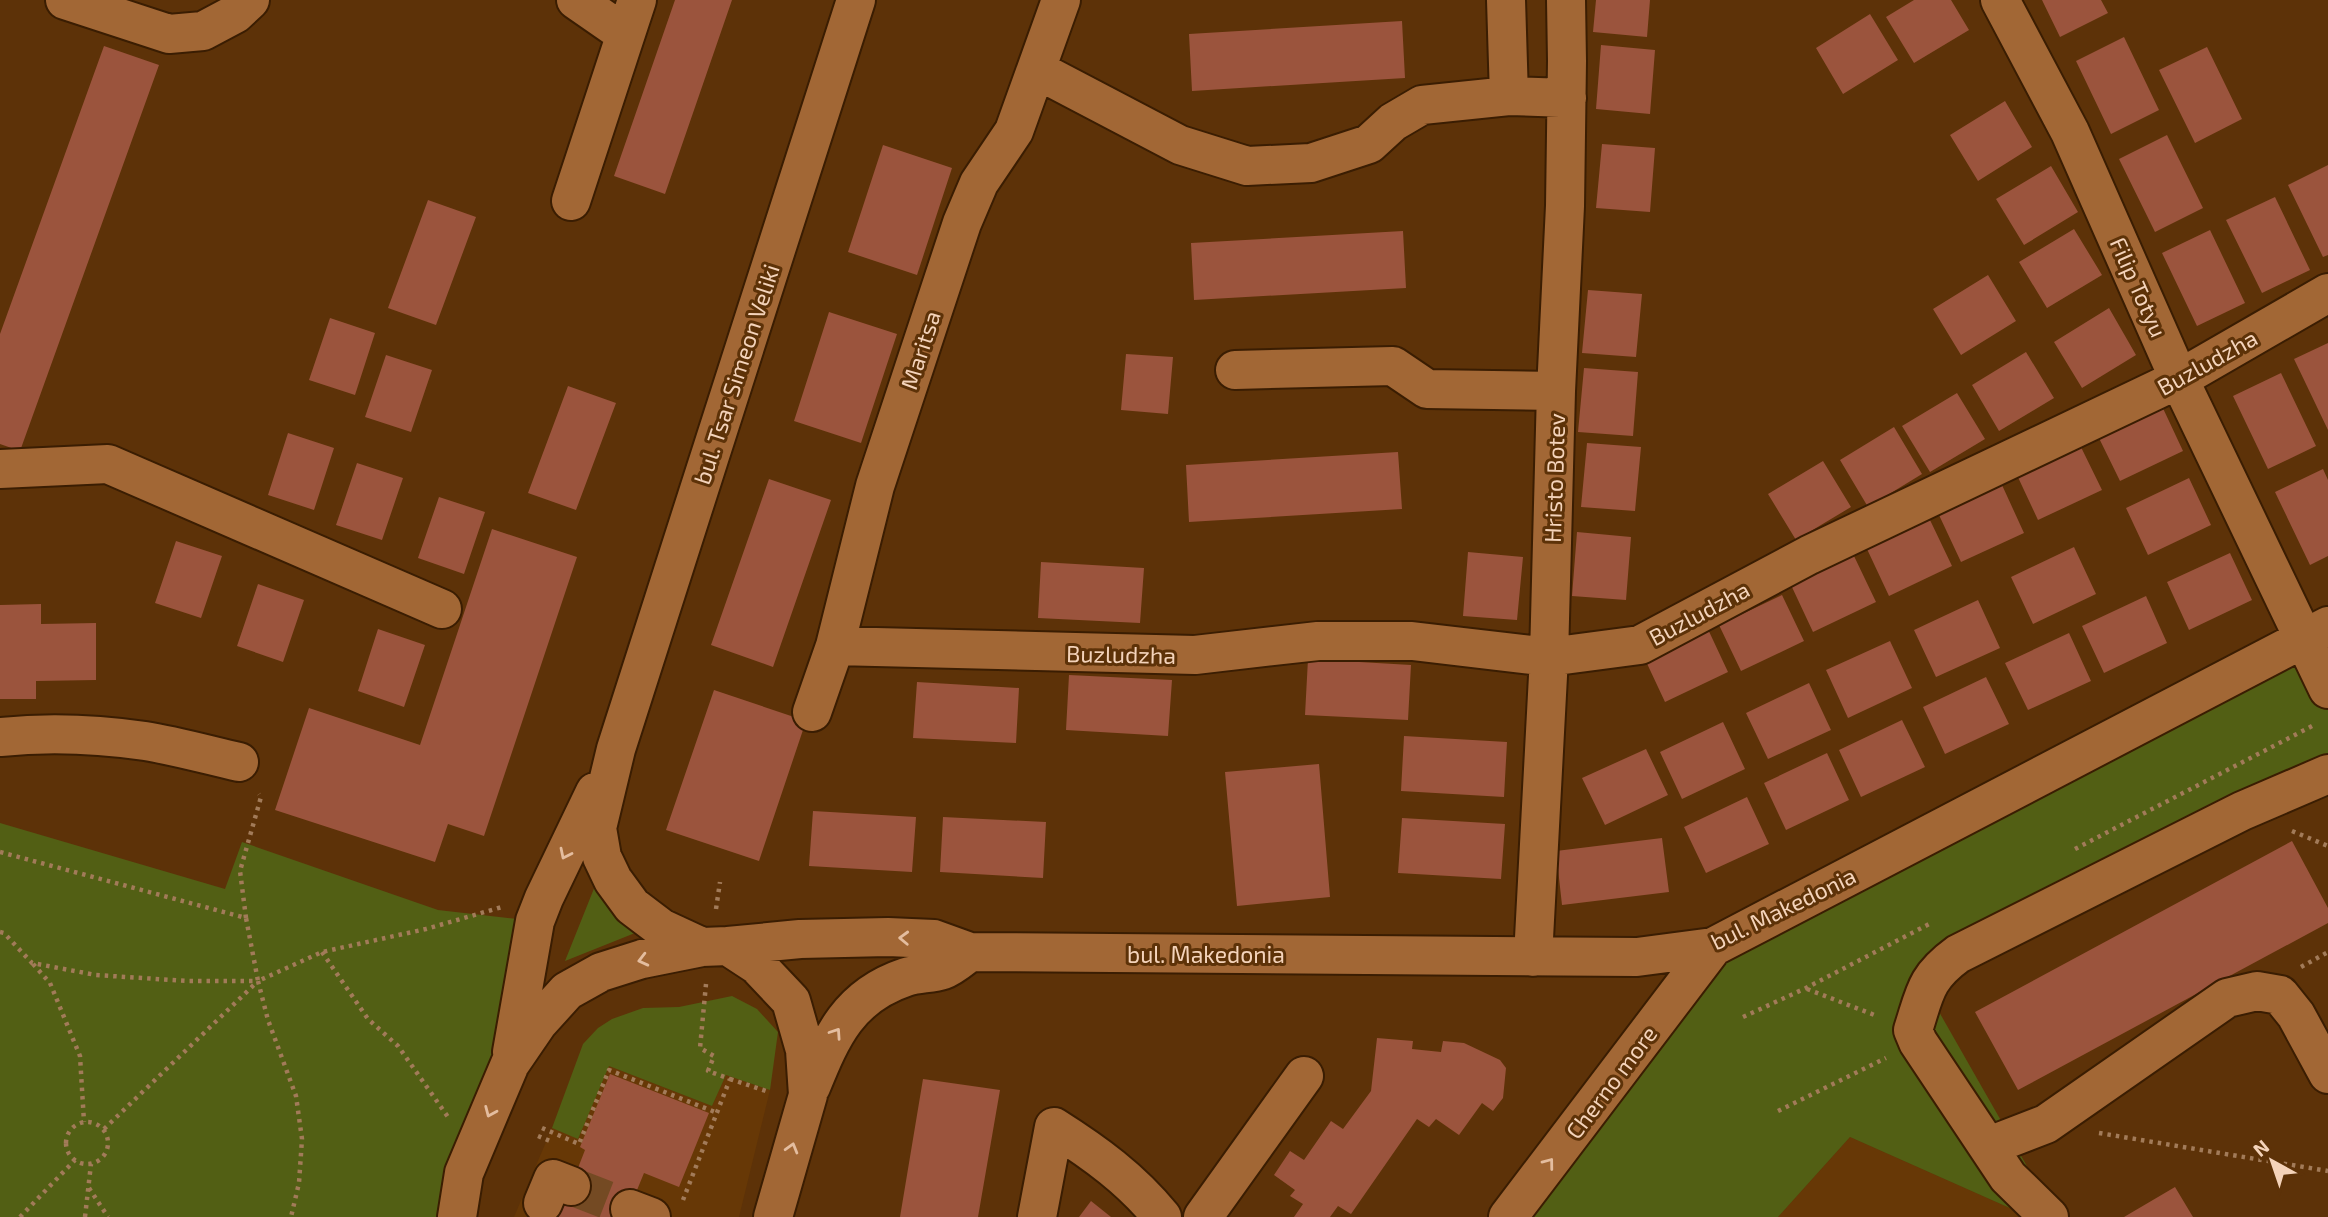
<svg xmlns="http://www.w3.org/2000/svg" width="2328" height="1217" font-family="'Exo 2',sans-serif">
	<rect width="100%" height="100%" fill="#5d3208"/>
	<path fill="#673806" d="M609,1066L712,1106L726,1075L770,1090L739,1217H514L552,1128L578,1138Z
		M1850,1137L2030,1217H1778Z"/>
	<path fill="#525f14" d="M2305,638L2328,689V774L1926,989L2056,1217H2030L1850,1137L1778,1217H1508L1713,947Z
		M0,823L225,889L242,842L438,910L535,921L464,1173L438,1217H0Z
		M597,881L635,933L565,961Z
		M732,996L757,1009L778,1032L770,1090L726,1075L712,1106L609,1066L578,1139L552,1128L583,1044L598,1028L612,1019L643,1008L679,1007Z"/>
	<path fill="#9b543d" d="M675,0H732L665,194L614,176Z
		M1596,0H1650L1647,37L1593,32Z
		M1914,0H1951L1969,30L1914,63L1886,17Z
		M2042,0H2101L2108,13L2060,37Z
		M1870,14L1898,60L1843,94L1816,48Z
		M1402,21L1405,78L1192,91L1189,34Z
		M2124,37L2159,110L2111,134L2076,61Z
		M1601,45L1655,50L1650,114L1596,109Z
		M104,46L159,65L20,451L0,444V334Z
		M2207,47L2242,119L2195,143L2159,70Z
		M2005,101L2032,147L1978,181L1950,135Z
		M2167,135L2203,208L2155,232L2119,159Z
		M1602,144L1655,148L1650,212L1596,208Z
		M883,145L952,168L917,275L848,252Z
		M2328,165V255L2323,257L2288,185Z
		M2051,166L2078,212L2024,245L1996,199Z
		M2275,197L2310,270L2262,293L2226,220Z
		M428,200L476,217L436,325L388,308Z
		M2074,229L2102,275L2047,308L2019,262Z
		M2210,230L2245,303L2197,326L2162,253Z
		M1403,231L1406,288L1194,300L1191,243Z
		M1988,275L2016,321L1961,355L1933,309Z
		M1588,290L1642,294L1636,357L1582,353Z
		M2109,308L2136,355L2082,388L2054,342Z
		M829,312L897,334L861,443L794,421Z
		M330,318L375,333L355,395L309,380Z
		M2328,343V430L2294,359Z
		M2026,352L2054,398L1999,431L1972,385Z
		M1126,354L1173,357L1168,414L1121,410Z
		M386,355L432,370L411,432L365,417Z
		M1584,368L1638,372L1633,436L1578,432Z
		M2281,373L2316,446L2268,469L2233,396Z
		M568,386L616,403L576,510L528,493Z
		M1957,393L1985,439L1930,472L1902,426Z
		M2161,404L2183,451L2120,481L2097,434Z
		M1894,427L1922,474L1868,507L1840,460Z
		M288,433L334,448L314,510L268,495Z
		M1587,443L1641,447L1635,511L1581,507Z
		M2079,443L2102,490L2038,520L2016,473Z
		M1398,452L1402,509L1189,522L1186,465Z
		M1823,461L1851,507L1796,540L1768,494Z
		M357,463L403,478L382,540L336,525Z
		M2323,469L2328,480V556L2310,565L2275,492Z
		M2189,478L2211,525L2148,555L2126,508Z
		M769,479L831,500L773,667L711,645Z
		M2002,485L2024,533L1961,562L1939,515Z
		M439,497L485,512L464,574L418,558Z
		M1930,520L1952,566L1889,596L1867,549Z
		M492,529L577,557L484,836L448,824L435,862L275,810L309,708L420,745Z
		M1577,532L1631,537L1626,600L1572,596Z
		M176,541L222,556L201,618L155,603Z
		M2074,547L2096,594L2033,624L2011,577Z
		M1468,552L1523,557L1517,620L1463,616Z
		M2230,553L2252,600L2189,630L2167,582Z
		M1854,556L1876,602L1813,632L1791,585Z
		M1041,562L1144,568L1140,623L1038,618Z
		M258,584L304,600L283,662L237,646Z
		M1782,595L1804,641L1741,671L1719,625Z
		M2146,596L2167,643L2104,673L2082,626Z
		M1978,600L2000,648L1936,677L1914,630Z
		M41,604V624L96,623V680L36,681V699H0V605Z
		M1706,625L1728,672L1665,702L1643,655Z
		M378,629L425,645L404,707L358,691Z
		M2069,633L2091,681L2028,710L2005,663Z
		M1890,641L1912,688L1848,718L1826,670Z
		M1308,659L1411,665L1408,720L1305,715Z
		M1069,675L1172,680L1168,736L1066,730Z
		M1986,677L2009,724L1945,754L1923,707Z
		M917,682L1019,688L1016,743L913,738Z
		M1809,683L1831,730L1768,759L1746,713Z
		M714,690L806,721L759,861L666,830Z
		M1902,720L1925,767L1861,797L1839,750Z
		M1723,722L1745,769L1682,799L1660,752Z
		M1404,736L1507,742L1504,797L1401,791Z
		M1646,749L1668,795L1605,825L1582,778Z
		M1827,753L1849,800L1786,830L1764,783Z
		M1319,764L1330,897L1237,906L1225,772Z
		M1747,797L1769,844L1706,873L1684,827Z
		M813,811L916,817L912,872L809,866Z
		M943,817L1046,822L1043,878L940,872Z
		M1402,818L1505,824L1501,879L1398,873Z
		M1662,838L1669,892L1562,905L1556,851Z
		M2292,841L2328,908V923L2018,1090L1975,1012Z
		M1377,1038L1413,1041L1412,1049L1441,1052L1443,1041L1464,1043L1500,1060L1506,1068L1503,1098L1493,1111L1482,1103L1459,1135L1436,1119L1429,1127L1417,1119L1351,1214L1338,1206L1330,1217H1294L1303,1204L1290,1196L1295,1190L1274,1175L1290,1151L1304,1160L1331,1121L1343,1129L1371,1091Z
		M610,1074L709,1113L679,1187L644,1173L626,1217H533L539,1201L562,1209L585,1150L580,1147Z
		M923,1079L1000,1090L978,1217H900Z
		M2175,1187L2193,1217H2124Z
		M1091,1201L1111,1217H1079Z"/>
	<g fill="none" stroke-linecap="round" stroke-linejoin="round">
		<path stroke="#744a23" stroke-width="38" stroke-dasharray="38 19" stroke-linecap="butt" d="M571,1186L630,1209"/>
		<defs>
			<path id="minor" d="M65,0L169,34L203,31L235,14L250,0
				M576,0L625,34
				M1506,0L1509,96L1567,98
				M2000,0L2070,132L2179,379L2328,689
				M1037,70L1180,145L1247,166L1311,163L1369,144L1393,122L1422,105L1509,96
				M571,201L637,0
				M1235,370L1393,366L1427,389L1556,391
				M0,469L108,464L442,609
				M835,646L1195,655L1318,641H1412L1549,657L1640,645L1809,555L2179,379L2328,293
				M812,712L835,646L875,486L962,223L979,183L1014,131L1061,0
				M0,737C48,732 97,734 145,741C176,746 208,755 239,762
				M728,946L800,939L888,937L934,939L970,952L1637,957L1713,947L2328,626
				M702,947L661,928L632,906L613,880L602,857L597,828L616,749L856,0
				M1533,957L1549,657L1556,391L1565,206L1567,61L1566,0
				M512,1052L535,921L544,898L595,792
				M811,1087C832,1035 849,996 906,977C918,973 931,974 943,970C952,967 962,958 970,952
				M1989,1146L2046,1124L2227,998L2257,991L2280,995L2296,1015L2328,1074
				M543,1203L553,1179L571,1186
				M630,1209L651,1217
				M457,1217L464,1173L510,1064L538,1023L567,991L601,972L642,959L702,947L728,946L757,965L791,1001L805,1050L808,1095L773,1217
				M1037,1217L1054,1127C1095,1153 1131,1179 1162,1217
				M1203,1217L1304,1076
				M1508,1217L1713,947
				M2049,1217L2008,1177L1918,1042L1913,1030C1925,993 1925,978 1958,954L2242,811L2328,774"/>
		</defs>
		<use href="#minor" stroke="#3a1d02" stroke-width="42"/>
		<path stroke="#a27b59" stroke-width="4.5" stroke-dasharray="3.5 5" stroke-linecap="butt" d="M2292,831L2328,846
			M2075,849L2316,724
			M0,852L246,918L258,981L322,952L426,929L502,907
			M716,909L720,882
			M246,918L240,871L261,797L259,794
			M0,932L4,933L32,963L96,975L187,981H258
			M322,952L368,1019L398,1046L448,1117
			M33,964L50,983L80,1056L84,1122
			M2301,967L2328,952
			M258,981L268,1020L296,1096L302,1139L299,1183L291,1217
			M1807,989L1877,1016
			M1743,1017L1806,988L1933,922
			M730,1079L769,1092
			M1778,1111L1886,1058
			M66 1143a21 21 0 1 1 42 0a21 21 0 1 1-42 0Z
			M542,1128L579,1144L609,1070L715,1112
			M104,1129L257,982
			M2099,1133L2328,1171
			M538,1136L550,1141
			M89,1188L108,1217
			M683,1200L730,1079L708,1071L714,1056L700,1048L706,984
			M20,1217L75,1160
			M85,1217L91,1164"/>
		<use href="#minor" stroke="#a26735" stroke-width="38"/>
	</g>
	<defs><path id="oneway-chevron" d="M-2-3.5L2.5 0L-2 3.5" fill="none" stroke-width="1.6" stroke-linecap="round" stroke-linejoin="round" transform="scale(1.75)"/></defs>
	<g stroke="#e4bd9f">
		<use href="#oneway-chevron" transform="translate(565 854) rotate(116)"/>
		<use href="#oneway-chevron" transform="translate(904 938) rotate(-178)"/>
		<use href="#oneway-chevron" transform="translate(643 960) rotate(166)"/>
		<use href="#oneway-chevron" transform="translate(836 1033) rotate(-56)"/>
		<use href="#oneway-chevron" transform="translate(490 1112) rotate(113)"/>
		<use href="#oneway-chevron" transform="translate(792 1148) rotate(-74)"/>
		<use href="#oneway-chevron" transform="translate(1549 1163) rotate(-53)"/>
	</g>
	<g text-anchor="middle" dominant-baseline="central" stroke-width="6" stroke-linejoin="round" paint-order="stroke">
		<g font-size="23" fill="#f4d3ba" stroke="#5d3208">
			<text transform="translate(2139 287) rotate(66)">Filip Totyu</text>
			<text transform="translate(920 350) rotate(-72)">Maritsa</text>
			<text transform="translate(2207 362) rotate(-29)">Buzludzha</text>
			<text transform="translate(736 374) rotate(-72)">bul. Tsar Simeon Veliki</text>
			<text transform="translate(1554 478) rotate(-88)">Hristo Botev</text>
			<text transform="translate(1699 613) rotate(-28)">Buzludzha</text>
			<text transform="translate(1121 654) rotate(1)">Buzludzha</text>
			<text transform="translate(1783 908) rotate(-26)">bul. Makedonia</text>
			<text x="1206" y="954">bul. Makedonia</text>
			<text transform="translate(1611 1082) rotate(-53)">Cherno more</text>
		</g>
	</g>
	<g transform="translate(2272 1161) rotate(320)" stroke="#5d3208" stroke-width="5" paint-order="stroke">
	<path d="M0-5L12 26L0 18L-12 26Z" fill="#f4d3ba"/>
	<text y="-10" font-size="19" font-weight="bold" text-anchor="middle" fill="#f4d3ba">N</text>
	</g>
</svg>
